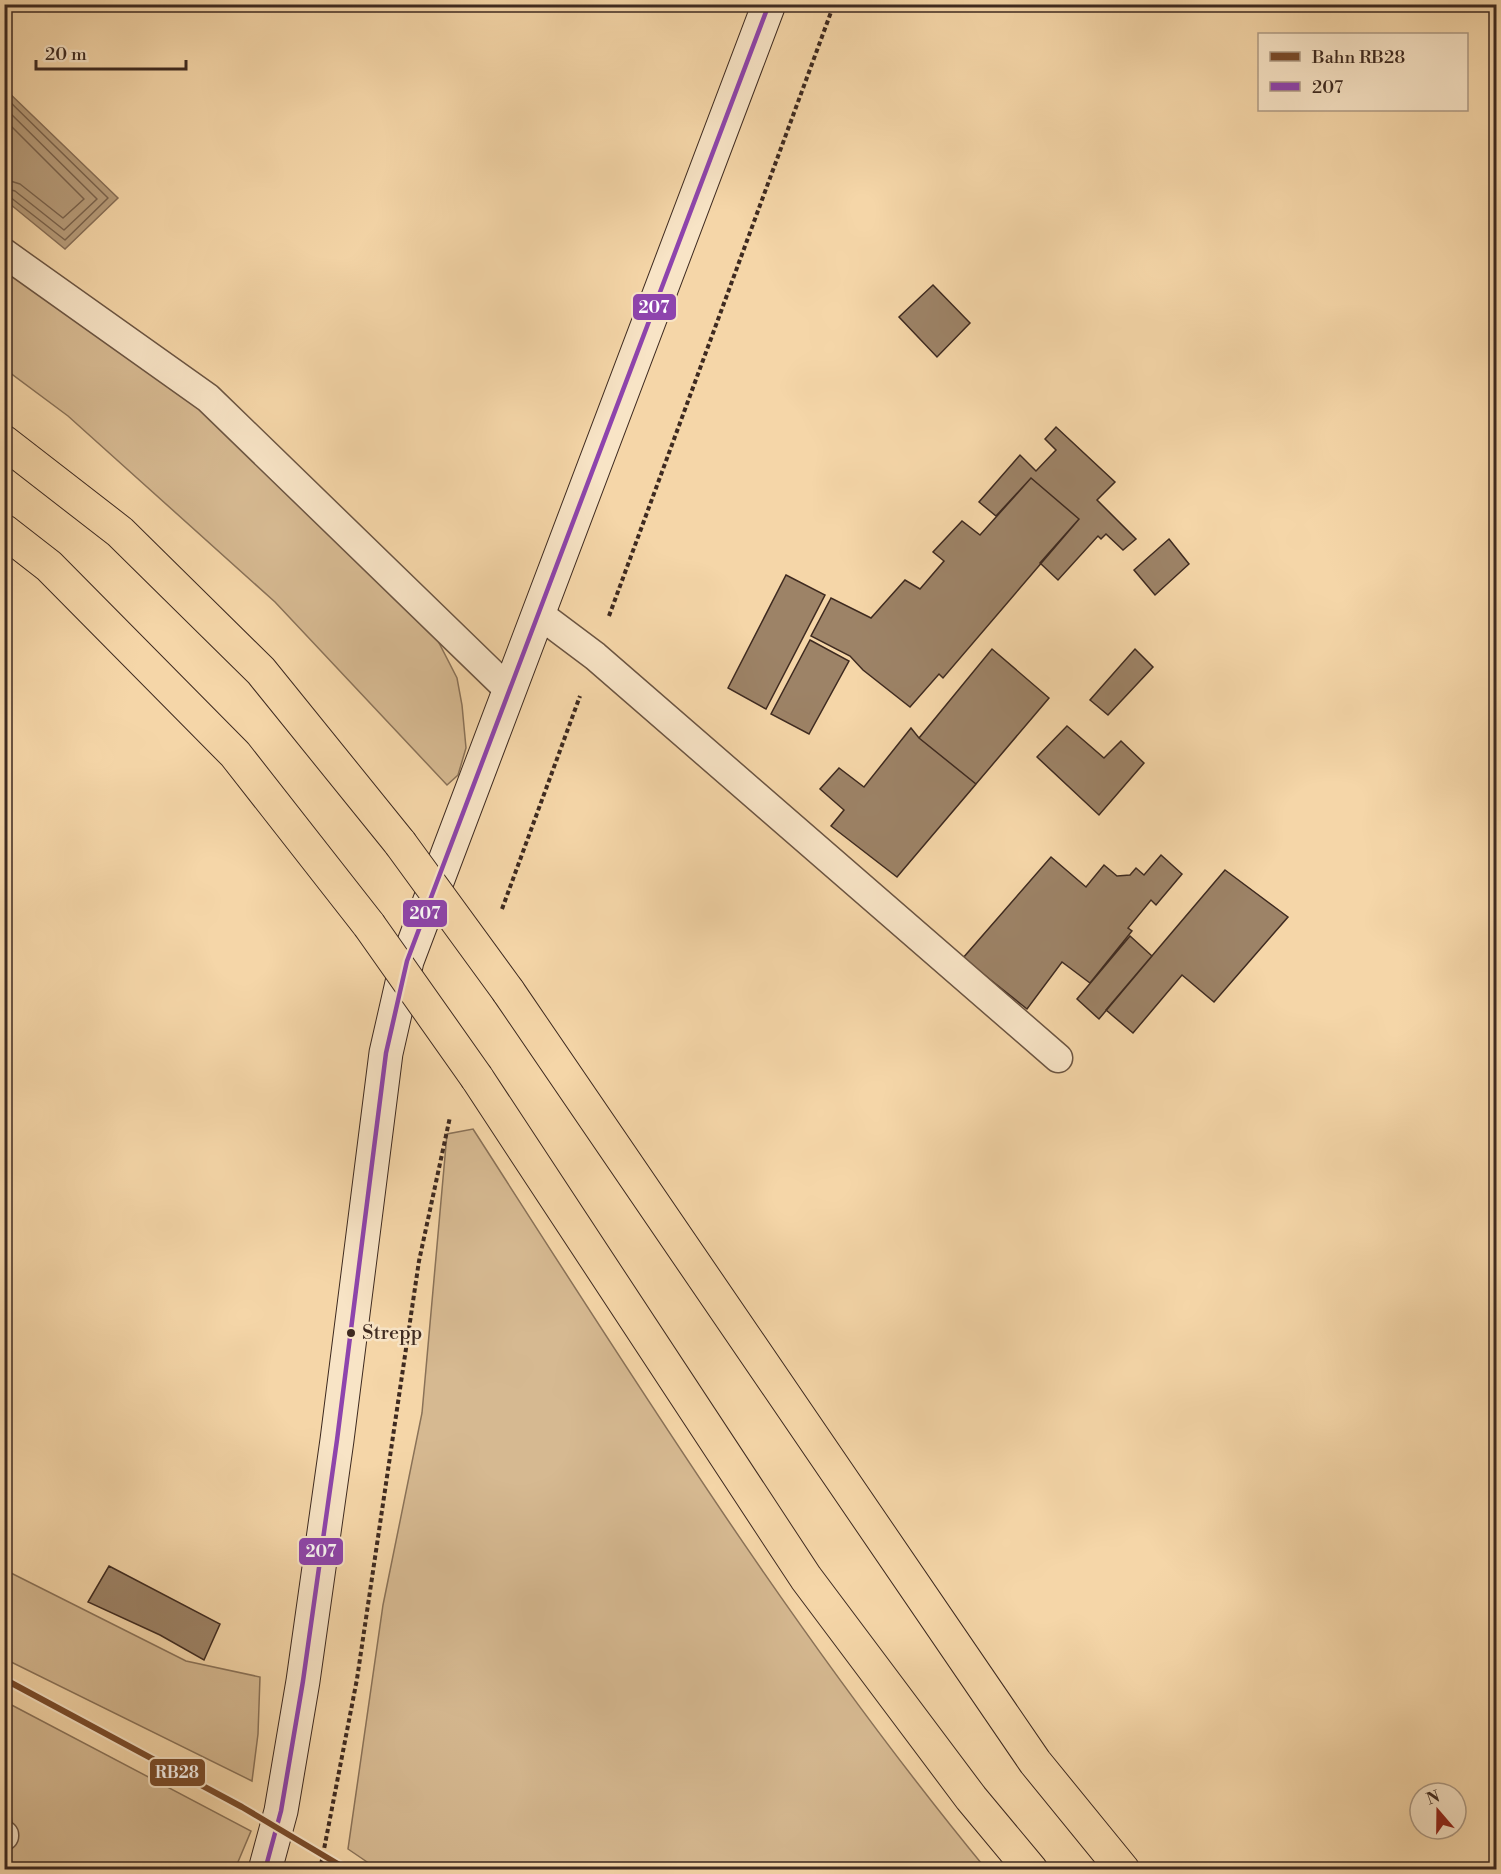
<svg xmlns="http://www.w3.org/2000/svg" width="1501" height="1874" font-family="'Libre Bodoni',serif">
	<rect width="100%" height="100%" fill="#f5d6a8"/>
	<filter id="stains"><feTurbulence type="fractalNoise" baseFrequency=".00333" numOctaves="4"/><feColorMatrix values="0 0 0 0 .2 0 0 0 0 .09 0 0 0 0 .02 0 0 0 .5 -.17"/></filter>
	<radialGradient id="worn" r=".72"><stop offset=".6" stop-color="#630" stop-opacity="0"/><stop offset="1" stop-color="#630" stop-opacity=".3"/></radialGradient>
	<path fill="#d6b991" stroke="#8a7258" stroke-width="1.5" d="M4,267L179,389L326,522L438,641L457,678L462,705L466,748L458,775L447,785L275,602L68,416L5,369Z
		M473,1129C635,1381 795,1637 986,1869L379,1870L348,1849L383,1605L422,1413L447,1134Z
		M5,1570L186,1661L260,1677L258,1734L252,1781L5,1659Z
		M4,1701L251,1831L235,1869H5V1851L13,1829L5,1776Z"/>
	<path fill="#b79c7a" stroke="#876e56" stroke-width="1.5" d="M4,88L118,198L65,249L5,200Z"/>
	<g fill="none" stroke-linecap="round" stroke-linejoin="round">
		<path stroke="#7a634d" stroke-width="1.5" d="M4,96L108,198L65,240L10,197L4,196
			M4,107L97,199L64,230L15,191L4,188
			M4,119L84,199L63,218L20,184L4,179"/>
	</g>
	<path fill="#9d8367" stroke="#3e2a20" stroke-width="1.5" d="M933,285L970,323L937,357L899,317Z
		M1056,427L1115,482L1097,500L1136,539L1123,550L1106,534L1101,539L1098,536L1058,580L1040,563L1079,519L1031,478L996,516L979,502L1020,455L1036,471L1056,450L1045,439Z
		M1031,478L1079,519L943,678L939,674L910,707L863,670L850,656L811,636L831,598L871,618L905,580L920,589L944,561L933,552L962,521L980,535Z
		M1169,539L1189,564L1155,595L1134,570Z
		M786,575L825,595L766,709L728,688Z
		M810,640L849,661L809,734L771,714Z
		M992,649L1049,698L976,784L919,738Z
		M1135,649L1153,667L1108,715L1090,700Z
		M1067,726L1104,758L1121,741L1144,763L1099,815L1037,757Z
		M911,728L919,738L976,784L897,877L831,826L844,810L820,789L839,768L864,787Z
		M1161,855L1182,874L1156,905L1151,900L1128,928L1132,931L1090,983L1062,962L1027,1009L963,958L1051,857L1086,887L1104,865L1117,876L1130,875L1136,868L1144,875Z
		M1225,870L1288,917L1214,1002L1182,975L1133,1033L1106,1010Z
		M1130,936L1152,956L1099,1019L1077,999Z
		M109,1566L220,1624L204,1660L160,1635L88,1602Z"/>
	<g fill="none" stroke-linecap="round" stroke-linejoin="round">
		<defs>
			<path id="lane" d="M4,253L208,398L509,690
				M539,614L595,656L1058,1058
				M4,1835V1836"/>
			<path id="secondary" d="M265,1870L281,1811L303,1681L337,1440L386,1053L407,961L769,4"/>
			<path id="primary" d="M4,442L120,532L261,671L400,843
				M4,531L49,566L235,754L369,925
				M508,991L1035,1762L1123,1870
				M477,1078L806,1578L971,1798L1031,1870"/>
		</defs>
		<use href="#lane" stroke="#6c5542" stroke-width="31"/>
		<use href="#secondary" stroke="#3e2a20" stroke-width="35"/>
		<use href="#primary" stroke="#3e2a20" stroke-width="35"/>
		<path stroke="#3e2a20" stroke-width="4" stroke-dasharray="4.5 3" stroke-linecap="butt" d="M609,616L834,4
			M502,909L580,696
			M320,1870L357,1679L419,1261L450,1117"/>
		<use href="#lane" stroke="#f8e4c6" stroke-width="28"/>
		<use href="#secondary" stroke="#f8e4c6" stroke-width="33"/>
		<use href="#primary" stroke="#f5d6a8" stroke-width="33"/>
		<defs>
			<path id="primary-bridge" d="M400,843L508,991
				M369,925L477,1078"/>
		</defs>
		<use href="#primary-bridge" stroke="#3e2a20" stroke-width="35" stroke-linecap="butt"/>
		<use href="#primary-bridge" stroke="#f5d6a8" stroke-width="33"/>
		<defs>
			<path id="bus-1" d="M265,1870L281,1811L303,1681L337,1440L386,1053L407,961L769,4"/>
		</defs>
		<use href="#bus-1" stroke="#f8e4c6" stroke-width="9"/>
		<use href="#bus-1" stroke="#8e44ad" stroke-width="4.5"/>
		<defs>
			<path id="rail-1" d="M4,1679L242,1807L348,1870"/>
		</defs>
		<use href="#rail-1" stroke="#f8e4c6" stroke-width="10"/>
		<use href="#rail-1" stroke="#7a4b2a" stroke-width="6"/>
	</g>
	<circle fill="#3e2a20" stroke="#f8e4c6" stroke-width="2" cx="351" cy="1333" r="5"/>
	<g text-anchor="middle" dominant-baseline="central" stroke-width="5" stroke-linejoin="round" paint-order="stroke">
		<g font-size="20" fill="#3e2a20" stroke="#f8e4c6" text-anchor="start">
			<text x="362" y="1333">Strepp</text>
		</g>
	</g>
	<g stroke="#f8e4c6" stroke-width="2">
		<rect x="632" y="293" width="45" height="28" rx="6" fill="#8e44ad"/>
		<rect x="402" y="899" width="46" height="29" rx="6" fill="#8e44ad"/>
		<rect x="298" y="1537" width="46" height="29" rx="6" fill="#8e44ad"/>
		<rect x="149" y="1758" width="57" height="29" rx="6" fill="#7a4b2a"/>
	</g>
	<g font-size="16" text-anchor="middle" font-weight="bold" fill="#fff">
		<text x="654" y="313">207</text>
		<text x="425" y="919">207</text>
		<text x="321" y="1557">207</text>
		<text x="177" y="1778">RB28</text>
	</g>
	<rect width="1501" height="1874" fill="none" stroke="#f5d6a8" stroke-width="24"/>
	<rect x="6" y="6" width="1489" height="1862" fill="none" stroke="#3e2a20" stroke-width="3"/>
	<rect x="12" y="12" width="1477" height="1850" fill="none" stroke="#3e2a20" stroke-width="1.5"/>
	<rect x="1258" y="33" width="210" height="78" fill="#f8e4c6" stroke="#ae9a84" stroke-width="1.5"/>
	<rect x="1270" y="52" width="30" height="9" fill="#7a4b2a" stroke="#ae9a84" stroke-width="1.5"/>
	<text x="1312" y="63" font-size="18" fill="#3e2a20">Bahn RB28</text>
	<rect x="1270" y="82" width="30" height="9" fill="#8e44ad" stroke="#ae9a84" stroke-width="1.5"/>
	<text x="1312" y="93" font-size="18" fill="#3e2a20">207</text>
	<g transform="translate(1438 1811) rotate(340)"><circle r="28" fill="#f8e4c6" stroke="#ae9a84" stroke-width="1.5"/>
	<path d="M0-4.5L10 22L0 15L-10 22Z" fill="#8f2418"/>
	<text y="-9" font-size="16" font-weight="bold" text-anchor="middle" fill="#3e2a20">N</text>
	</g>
	<path d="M36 60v9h150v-9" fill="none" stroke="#3e2a20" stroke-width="3"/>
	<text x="45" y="60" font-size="18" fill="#3e2a20" stroke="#f8e4c6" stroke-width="4.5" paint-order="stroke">20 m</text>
	<rect width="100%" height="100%" filter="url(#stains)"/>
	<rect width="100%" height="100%" fill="url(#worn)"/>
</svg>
